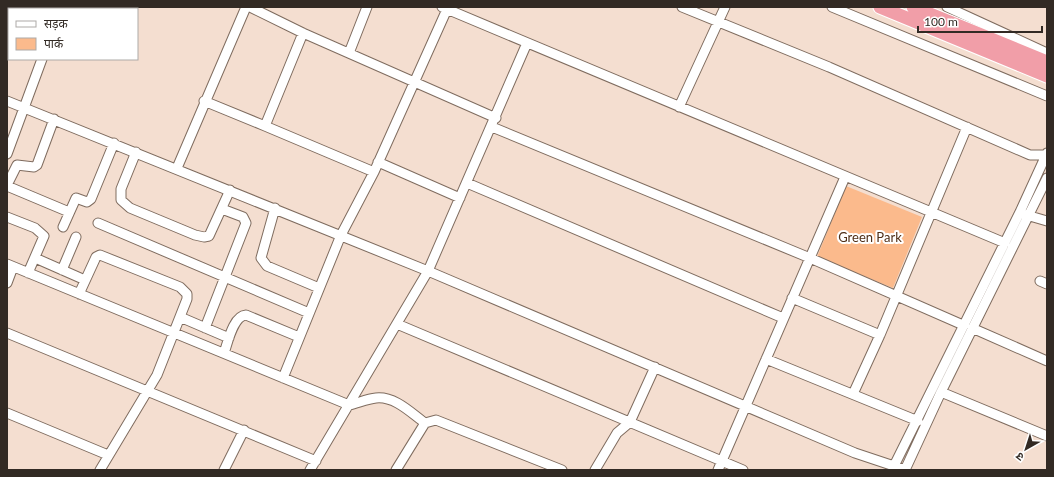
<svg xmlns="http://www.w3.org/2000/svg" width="1054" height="477" font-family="Lato,'Noto Sans Devanagari',sans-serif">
	<rect width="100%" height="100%" fill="#f4ded0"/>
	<path fill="#fbba8c" d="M846,186L922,217L893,288L817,257Z"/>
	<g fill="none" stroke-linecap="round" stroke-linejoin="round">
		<defs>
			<path id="minor" d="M250,7L303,33L496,118
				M442,7L1005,243
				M682,7L829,67L1030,155H1047
				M832,7L1047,96
				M947,7L1047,53
				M60,9V7
				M349,53L367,7
				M7,101L428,271L855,453L906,470
				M204,101L265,126L303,33
				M679,107L725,7
				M265,126L374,172
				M492,127L810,258L963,325
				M136,152L121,189V200L130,208L195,235L204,237L209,236L230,190
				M7,154L42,59
				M378,162L460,198
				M177,168L246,7
				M467,183L783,318
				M7,185L17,165L34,167L37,165L54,119
				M7,186L69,212
				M275,208L261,258L267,266L319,288
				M1023,214L1047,221
				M7,217L35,228L44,236L28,273
				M98,223L309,313
				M63,227L76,198L87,202L91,199L114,143
				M35,258L85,280
				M7,264L349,405C358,403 367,399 376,398C395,396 411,413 425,423
				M62,270L76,237
				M1040,281L1047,284
				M7,283L13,267
				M79,294L96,257L100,255L180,287L187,294V299L157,375L100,470
				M792,298L880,335
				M180,317L229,338
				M397,324L743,470
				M205,328L246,223L243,217L222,209
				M972,328L1047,361
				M7,333L316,461
				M224,353C228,342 233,316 246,315L299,337
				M766,359L918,421
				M283,378L341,235L374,172L448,7
				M941,392L1047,436
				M853,394L880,335L967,127
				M7,413L108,455
				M224,470L244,430
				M310,470L428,271L527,43
				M396,470L425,423L436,420L562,470
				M595,470L617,433L630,422L655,367
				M718,470L845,177
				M892,470L1020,212L1047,153
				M905,470L941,392L1047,178"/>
			<path id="highway" d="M880,7L1047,76
				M913,7L1047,62"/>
		</defs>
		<use href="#minor" stroke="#7f6c5f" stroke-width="11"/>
		<use href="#highway" stroke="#fff" stroke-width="15"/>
		<use href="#minor" stroke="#fff" stroke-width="9"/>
		<use href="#highway" stroke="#f19ea8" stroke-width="13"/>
	</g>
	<g text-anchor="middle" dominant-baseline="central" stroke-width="4" stroke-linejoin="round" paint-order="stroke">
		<g font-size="13" fill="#4f2f18" stroke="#fff">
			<text x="870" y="237">Green Park</text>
		</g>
	</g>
	<rect width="1054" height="477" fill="none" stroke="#322a24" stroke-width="16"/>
	<rect x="8" y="8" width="130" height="52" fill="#ffffff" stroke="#adaaa7"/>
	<rect x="16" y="21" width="20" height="6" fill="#ffffff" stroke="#adaaa7"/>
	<text x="44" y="28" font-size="12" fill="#322a24">सड़क</text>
	<rect x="16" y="38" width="20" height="12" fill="#fbba8c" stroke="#adaaa7"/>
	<text x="44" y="48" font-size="12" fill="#322a24">पार्क</text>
	<g transform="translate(1026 449) rotate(219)" stroke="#ffffff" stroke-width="3" paint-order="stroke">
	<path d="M0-3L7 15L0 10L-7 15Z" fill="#322a24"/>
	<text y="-6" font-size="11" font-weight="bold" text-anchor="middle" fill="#322a24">उ</text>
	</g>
	<path d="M918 26v6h124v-6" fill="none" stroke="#322a24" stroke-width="2"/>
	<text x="924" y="26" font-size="12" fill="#322a24" stroke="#ffffff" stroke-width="3" paint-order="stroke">100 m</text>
</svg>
